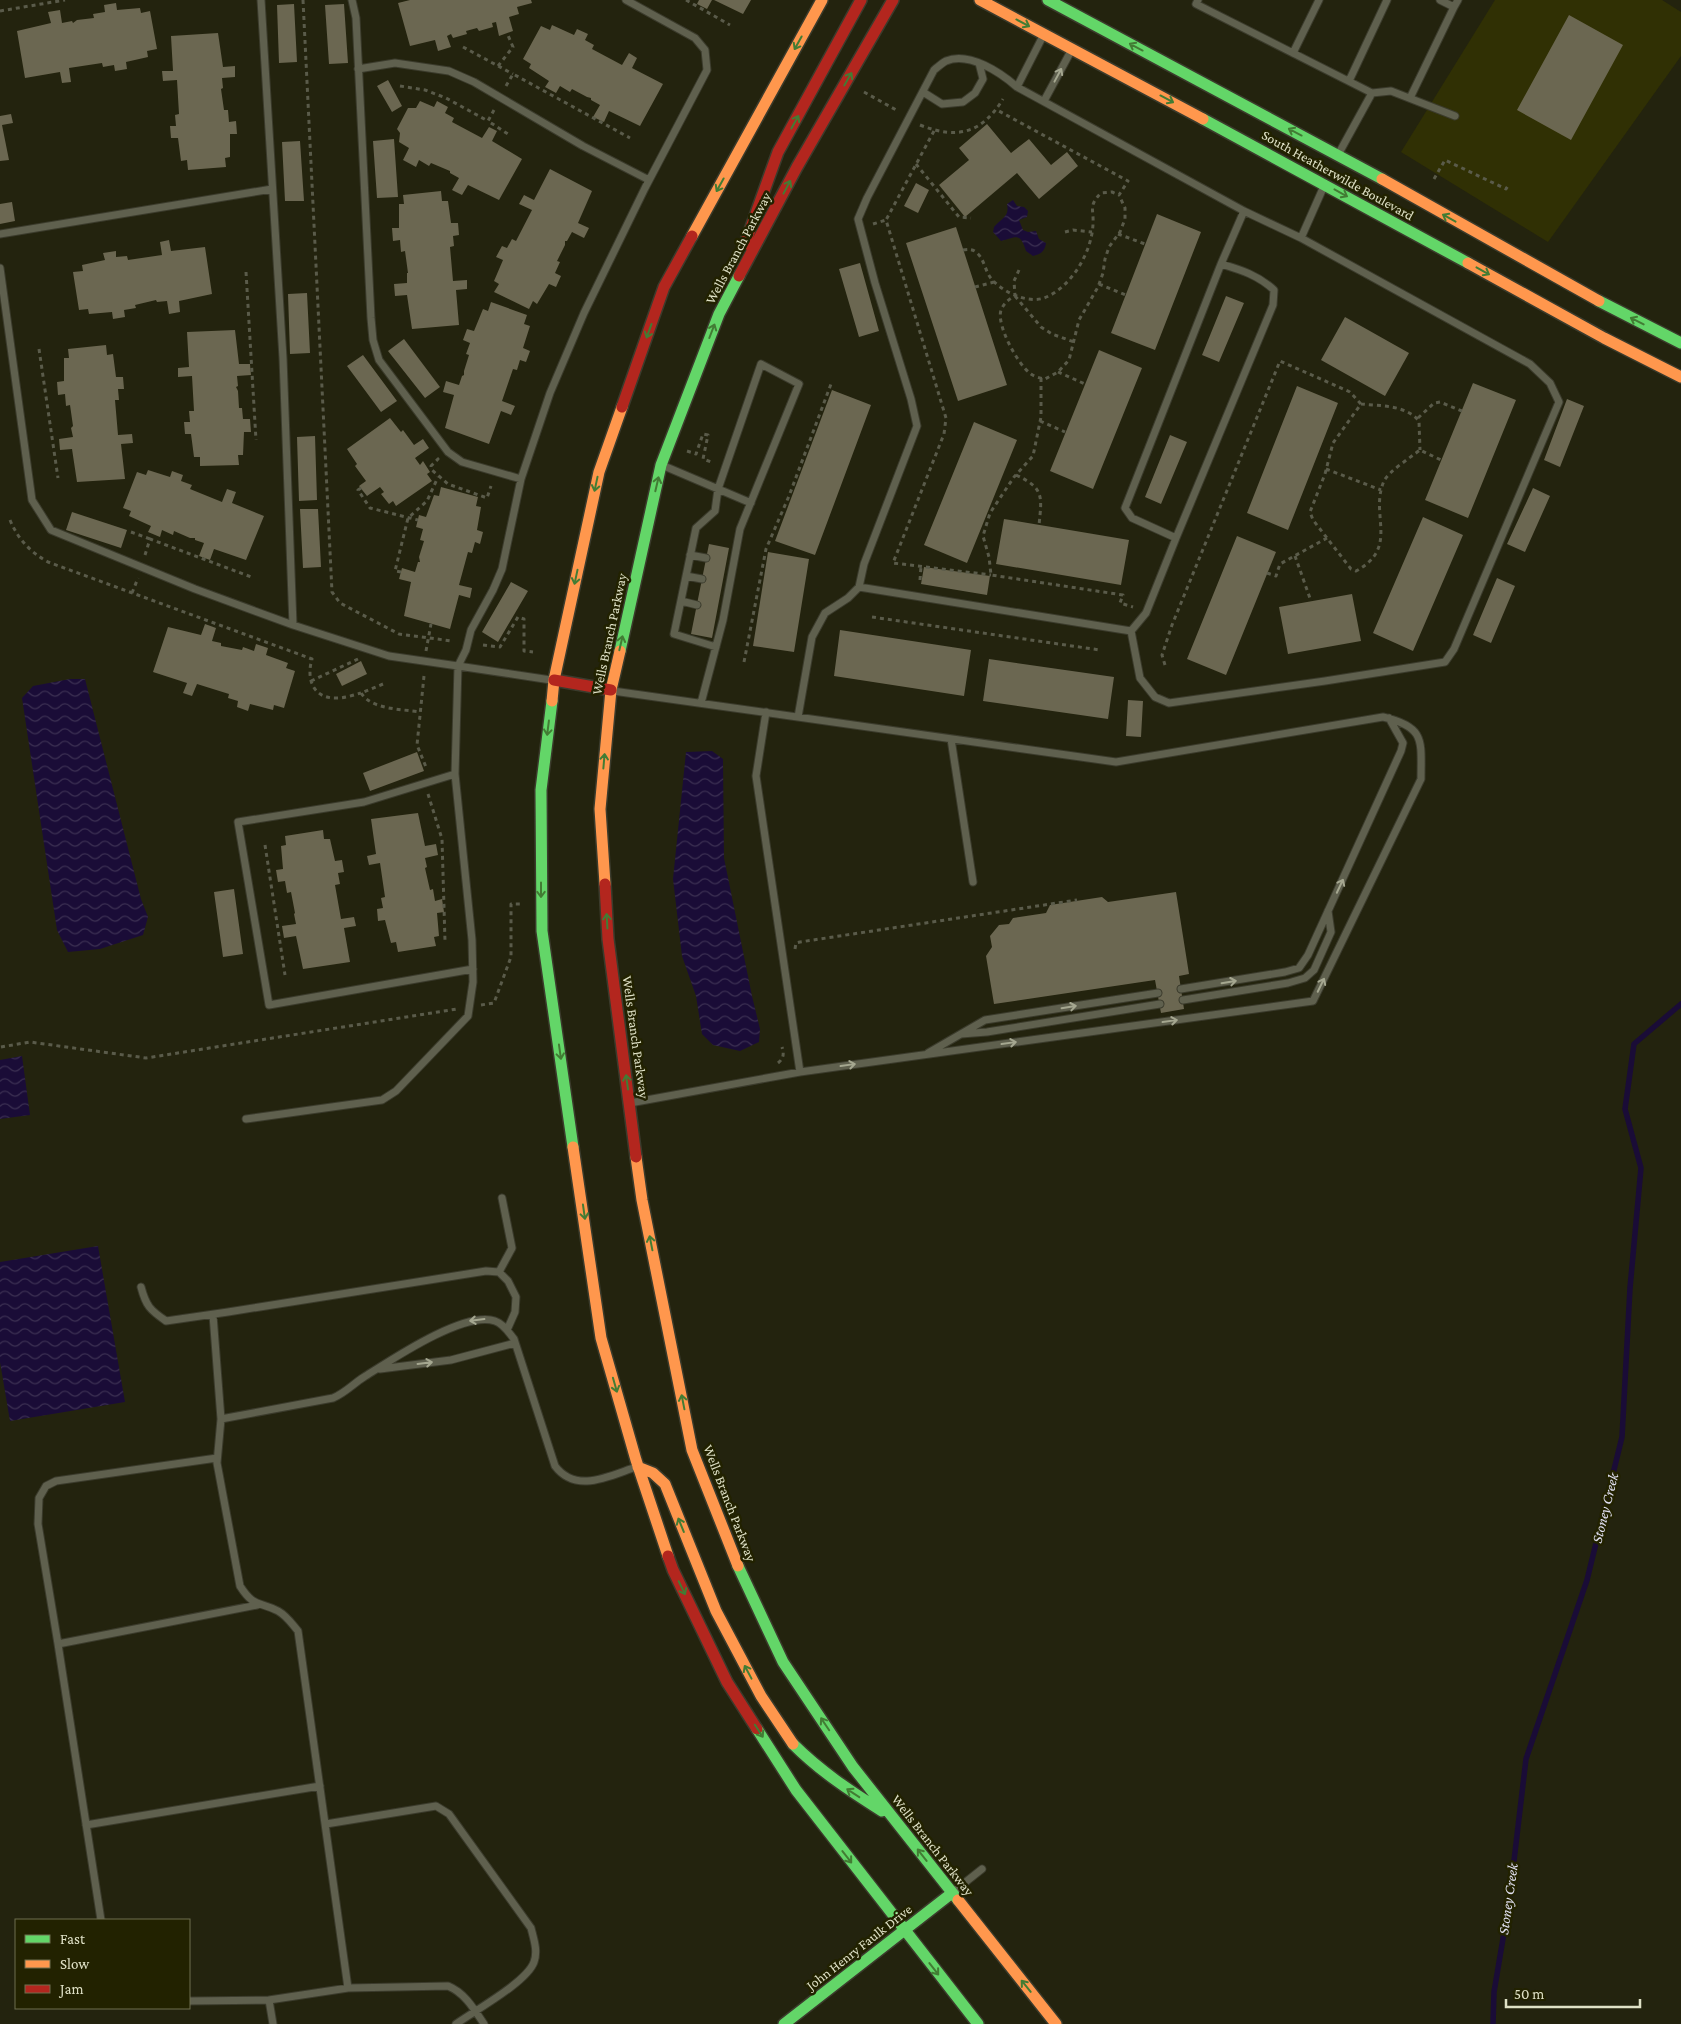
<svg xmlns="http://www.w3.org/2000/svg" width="1681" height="2024" font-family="'Crimson Pro',serif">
	<defs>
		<pattern id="water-waves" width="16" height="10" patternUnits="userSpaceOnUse" patternTransform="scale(1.25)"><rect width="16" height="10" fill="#1a0c37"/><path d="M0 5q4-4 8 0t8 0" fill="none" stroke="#3b2f52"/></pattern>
	</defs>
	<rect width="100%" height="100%" fill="#23230e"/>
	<path fill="#303004" d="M1495,0H1662L1681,12V56L1548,242L1401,152Z"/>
	<path fill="url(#water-waves)" d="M1013,200L1017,206L1024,207L1028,211L1027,217L1019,220L1023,230L1028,232L1036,231L1039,239L1046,243C1045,252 1040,254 1033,256L1026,251C1020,232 1017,237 1001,241L993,232L994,227C1001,218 1010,217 1007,204Z
		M70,679H85L141,899L148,917L143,935L100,949L68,952L57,930L22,698L33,686Z
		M712,751L723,759L724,858L752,996L760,1029L759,1042L740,1051L713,1045L702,1034L696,996L682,956L673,879L686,752Z
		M22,1056L30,1115L0,1119V1060Z
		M98,1246L125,1402L10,1421L0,1362V1262Z"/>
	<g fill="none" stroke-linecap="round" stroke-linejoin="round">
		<path stroke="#1a0c37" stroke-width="5.5" d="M1493,2024L1494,1992L1509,1903L1526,1759L1587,1580L1622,1437L1630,1288L1641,1168L1625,1109L1634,1044L1681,1004"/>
	</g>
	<path fill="#6b6751" d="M410,0H531L532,3L517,7L519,14L509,17L513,31L499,36L496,22L492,23L493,27L479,31L477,28L466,31L467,34L453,38L451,34L447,36L451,47L438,51L435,40L410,46L398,3Z
		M699,0H712L707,9L697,4Z
		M714,0H751L743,14Z
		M116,3L117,10L140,8L141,13L150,11L157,49L147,51L148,57L126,62L127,69L115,71L114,65L103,67L102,63L69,68L71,82L62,83L60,72L25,78L17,31L51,23L48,12L60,10L62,23L72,21L73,23L77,20L94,18L93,14L105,12L104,5Z
		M294,4L297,62L279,63L277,5Z
		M344,4L348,63L329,64L325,5Z
		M1569,15L1623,45L1571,140L1517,110Z
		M552,25L574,35L577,29L588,34L585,40L594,45L592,49L622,65L629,53L637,58L632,68L663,84L640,126L609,111L604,122L593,117L600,105L591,100V98L587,97L572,89L570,92L560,86L556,93L545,87L549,81L529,68L531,64L523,59L541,26L550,30Z
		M218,33L223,67L235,66V77L222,78L223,88L221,89L224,110H228L229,122L236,121L237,134H230V157L225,158L226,167L188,170L187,160L181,161L178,138H171L170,126H176L175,115L179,114L177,80L163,81L162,71H173L171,36Z
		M388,80L402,106L392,112L377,86Z
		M420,101L434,107L437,101L448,107L445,113L454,118L452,122L482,138L489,127L497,131L492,141L522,159L499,200L468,185L462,195L452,190L459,178L450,173V171L431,163L429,166L419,160L416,167L403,160L409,148L399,142L400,133L397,129L408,108H416Z
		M11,114L13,123L2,125L9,160L0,161V116Z
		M987,124L1011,153L1029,139L1051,165L1067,152L1078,166L1039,199L1017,173L965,217L939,185L969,160L959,148Z
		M394,139L398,197L377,198L373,141Z
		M300,141L304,201H285L282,142Z
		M550,169L592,191L578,223L589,228L584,238L572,232L567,241H565V245L557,261L560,262L555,273L561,276L556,287L549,284L537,304L533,301L529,309L494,292L499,284L494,281L503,260L496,257L502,246L507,248L512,239L516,241L532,210L519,204L524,195L534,200Z
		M916,183L929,190L918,213L904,206Z
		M441,191L442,201H448L451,223H458L459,235L453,236L454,246L450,247L453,281L467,280V289L456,290L459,325L412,329L407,295L395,296L394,284L407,283V273H408L405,251L401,252L400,240L393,241L392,228H399V204H404L403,195Z
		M12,202L15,221L0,224V204Z
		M1157,214L1201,232L1155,350L1111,333Z
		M956,227L1007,385L958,401L906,243Z
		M169,240L171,251L205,247L212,294L179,301L180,312L169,314L167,301L157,302L156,300L135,305L136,308L124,310L125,317L113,319L112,312L89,314L88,309L79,310L73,272L83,271L82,265L105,260L103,253L116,251V257L127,256L128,260L162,255L160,242Z
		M860,263L879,331L859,337L839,269Z
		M307,293L310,353L290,354L288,294Z
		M1226,296L1244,303L1219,362L1202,355Z
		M491,302L527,315L524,324L530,326L523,348L530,351L526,362L520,360L517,370L513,369L502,401L515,406L511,415L501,411L489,444L445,428L454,395L443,392L446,381L459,385L462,376L464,375V371L469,355L466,354L470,343L463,340L467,329L474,331L483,309L488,311Z
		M1345,317L1409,353L1385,396L1321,360Z
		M235,330L239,364H250L251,375L237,376L238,386L236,387L238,391L239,408H242L243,419H250L251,432H244L243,455H238L239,465L200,466V457H194L191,434H185L184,422H190L189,411H194L192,376L178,377V368L189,367L187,332Z
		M404,339L440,387L425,398L388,351Z
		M106,345L107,355L113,354L116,377H123L124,389H118L119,400H115L118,435L132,434L133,443L121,444L125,479L77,482L72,449L60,450L59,439L73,437L71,428L73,426L70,405L66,406L65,394L58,395L57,382L64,381V358H69L68,349Z
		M1099,350L1142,368L1093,489L1050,471Z
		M363,355L397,401L381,412L347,366Z
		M1473,383L1516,400L1468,518L1425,500Z
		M1297,386L1338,403L1288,530L1247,513Z
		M832,390L871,405L815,555L775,541Z
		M1567,399L1584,406L1560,467L1544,460Z
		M390,418L401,432L403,430L414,445L423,439L429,448L415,458L420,465L423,461L430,472L427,474L432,481L396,506L393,501L389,504L381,494L384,492L380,487L367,496L359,486L366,481L355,466L357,464L347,449Z
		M974,422L1017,440L967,563L924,545Z
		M1170,435L1187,442L1161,504L1145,497Z
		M315,436L317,500L299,501L297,437Z
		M148,470L170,477L172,471L183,475L181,481L192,485L190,489L222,502L227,489L236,492L232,503L264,516L246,560L214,549L210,560L199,556L204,543L195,540V538H190L174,531L173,535L162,530L160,537L148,532L151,526L129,516L131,511L123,508L137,472L146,475Z
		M441,487L478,497L476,506L481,507L477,530L483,532L480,544L475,542L472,553L468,552L459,585L472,588L470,598L459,595L450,629L404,616L411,582L399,579L402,568L415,572L418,562H420L419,557L424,541L420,540L423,529L416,527L419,515L426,517L434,495L439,496Z
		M1533,488L1550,496L1525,552L1507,544Z
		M300,509H318L321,567L303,568Z
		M72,512L127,530L121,548L66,530Z
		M1423,517L1463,535L1413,651L1373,633Z
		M1004,519L1129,540L1121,585L996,564Z
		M1237,536L1276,552L1226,675L1187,659Z
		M709,544L729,548L712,638L691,634Z
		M768,552L809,559L794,652L753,646Z
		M924,567L990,576L987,595L921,584Z
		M1497,578L1515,586L1491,643L1473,635Z
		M511,582L528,591L498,642L482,632Z
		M1352,594L1361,641L1288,654L1279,607Z
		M205,624L216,628L212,641L221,643V646L242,650L243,647L254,651L256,644L268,648L266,655L288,663L286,668L295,671L284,708L274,705L273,710L250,704L248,711L237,707L238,701L228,698L229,694L197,684L192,696L183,693L187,683L153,672L168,627L201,635Z
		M840,630L971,650L964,696L834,676Z
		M989,659L1114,677L1108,719L983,701Z
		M361,661L367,674L342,686L336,674Z
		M1128,700L1143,701L1141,737L1126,736Z
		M417,752L424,771L370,791L363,773Z
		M418,813L425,846L436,844L438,855L425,858L427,867L425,868L430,890L433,889L435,901L442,899L444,912L437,913L439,936L434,937L436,946L398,952L396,942L391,943L385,920L378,921L377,909L383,908L381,898L385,897L380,863L369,865L367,856L376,854L371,819Z
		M323,830L324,839H330L335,861L342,860L344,872L338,873L340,884L335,885L341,919L354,917L356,926L344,928L350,962L303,969L296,936L284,938L282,926L296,924L294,914L295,913L291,892L287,893L285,881L278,882L276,870L283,869L281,846L286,845L285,836Z
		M234,889L243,954L223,957L214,892Z
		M1176,892L1189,974L1179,976L1184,1009L1161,1013L1155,980L994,1004L986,956L992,947L990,936L999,925L1009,924L1013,918L1046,913L1050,905L1102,897L1108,902Z"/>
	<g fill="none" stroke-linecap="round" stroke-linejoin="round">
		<defs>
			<path id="lane" d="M261,0L283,358L293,625L389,656L458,666L466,650L471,630L493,590L502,569L521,479L550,393L584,313L645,188L707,70L705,50L695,38L626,0
				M352,0L356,18L371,318L373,340L379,360L448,452L462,462L521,479
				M1198,0L1196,4L1372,93
				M1440,0L1454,7L1458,0
				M1293,53L1319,0
				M358,69L395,63L449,71L474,82L583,146L649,180
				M1349,81L1387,0
				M1017,87L1043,36
				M923,92L942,104L963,102L975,93L983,79L979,63
				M1410,98L1454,7
				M1044,101L1071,51
				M1339,153L1372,93L1391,91L1455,116
				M0,234L272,189
				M1301,238L1324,186
				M0,268L32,500L51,530L195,589L293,625
				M664,466L751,503
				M1176,538L1273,305L1274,290C1258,275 1241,270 1221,264
				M690,555L706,558
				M686,576L702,579
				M681,601L697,605
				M1131,631L1146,613L1176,538L1132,518L1125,508L1221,264L1244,211
				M613,691L1116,762L1383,717C1426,727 1421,741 1421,779L1313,1001L800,1072L630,1103
				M701,703L723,620L740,529L799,384L761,364L718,489L715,511L696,528L674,634L716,647
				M766,712L756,776L800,1072
				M798,717L812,637L825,613L848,598L859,587L1131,631L1140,678L1155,697L1169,703L1325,681L1445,662L1454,649L1559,402L1550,383L1530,364L1301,238L1244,211L1017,87C1001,73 969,51 946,61C942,63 938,67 934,70L867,198L858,219L875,283L911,399L917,426L864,564L859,587
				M951,739L973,882
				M455,774L364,802L238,822L269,1005L473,969
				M1181,989L1285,972L1299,968L1308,955L1401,751L1403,743L1389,718
				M1183,1000L1288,983L1305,978L1314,970L1331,932L1328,911
				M961,1034L987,1032L1160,1004
				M928,1053L985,1020L1158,993
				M246,1119L382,1100L396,1091L468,1016L473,982L472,940L455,774L458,666L551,680
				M499,1272L512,1248L502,1198
				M141,1287C146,1306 150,1310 166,1321L228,1312L486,1271L499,1272L508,1281L516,1297L515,1312L507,1330
				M213,1315L221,1419
				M380,1369L451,1360L515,1343
				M217,1458L56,1481L46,1486L39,1498L38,1524L58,1644L257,1605
				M58,1644L101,1920
				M326,1824L436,1806L449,1814L531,1928C534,1940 538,1951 534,1962C527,1982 474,2011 456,2024
				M86,1825L320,1786
				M953,1892L982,1869
				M348,1988L448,1986C465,1993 474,2009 484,2024
				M189,2001L269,2000
				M273,2024L269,2000L348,1988L298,1631C292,1624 287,1616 278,1611C259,1601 254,1608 240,1586L217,1463L221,1419L333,1398C345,1393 353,1384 364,1377C391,1360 465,1310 495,1321C504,1324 509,1333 514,1339L555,1466C576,1494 609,1476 636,1467"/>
			<path id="fast" d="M1048,0L1382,179
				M1203,119L1468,263
				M1599,301L1681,343
				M620,651L661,465L719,314L739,276
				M552,701L541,790L542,931L573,1147
				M738,1566L783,1662L853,1767L958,1900
				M757,1729L796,1790L978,2024
				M793,1744C820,1771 850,1791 882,1811
				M784,2024L952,1893"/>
			<path id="slow" d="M980,0L1203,119
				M1382,179L1599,301
				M692,236L822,0
				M1468,263L1604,338L1681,377
				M552,701L554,680L599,472L622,407
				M605,884L600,809L611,690L620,651
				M573,1147L601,1338L636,1460L668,1556
				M636,1157L642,1200L692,1450L738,1566
				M638,1467L653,1473L665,1484L716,1611L761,1696L793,1744
				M958,1900L1056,2024"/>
			<path id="jam" d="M745,244L778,152L861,0
				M739,276L797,167L893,0
				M622,407L664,287L692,236
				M554,680L611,690
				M605,884L608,939L636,1157
				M668,1556L673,1570L727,1682L757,1729"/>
		</defs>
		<use href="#lane" stroke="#3b3b2c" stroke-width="9"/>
		<use href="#fast" stroke="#3b3b2c" stroke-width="14"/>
		<use href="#slow" stroke="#3b3b2c" stroke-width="14"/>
		<use href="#jam" stroke="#3b3b2c" stroke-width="14"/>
		<path stroke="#5a5b4a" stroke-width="3" stroke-dasharray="4 4" stroke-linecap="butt" d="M303,0L332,592L340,603L399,634L452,641
			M686,0L730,25
			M0,11L65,0
			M463,47L513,74
			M498,66L513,47L507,33
			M400,86L425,90L446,98L488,121
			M506,86L513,74L630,138
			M864,92L898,111
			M494,110L488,121L511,136
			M920,125C958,140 982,133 1003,99
			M934,131L886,220L946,418L944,434L893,563L991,575
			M916,164L959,217L971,218
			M1434,179L1445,160L1506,189L1509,184
			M873,224L886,220
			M1065,232L1073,230L1092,232
			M1118,234L1145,244
			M963,250C969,249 973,249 977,253C984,259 985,270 990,277C1000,291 1027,304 1044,298C1071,288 1092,252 1093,224C1094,209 1088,206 1101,193L1112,192L1119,195L1128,181L997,110
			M1019,270L1014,281L1015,296C1009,299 1004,303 1001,310C996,325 1018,365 1031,374C1035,377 1040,378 1045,379L1058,372L1069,360L1079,320L1098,287L1103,273L1105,259L1109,247L1120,232L1125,219V208L1119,195
			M246,272L256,440
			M1099,284L1126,295
			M975,287L994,282
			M1015,296L1041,327L1052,334L1074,342
			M39,349L58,478
			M1058,372L1085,384
			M1041,378V417L1033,456L1014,477L990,513L983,536L989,557L991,575L1123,595L1120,603L1133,607
			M1361,404C1381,406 1406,405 1419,421L1420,450
			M1418,418L1434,403L1440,402L1462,411
			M1040,421L1065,432
			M687,451L696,454L703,434L708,435L703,459L714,463
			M437,458L438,459L431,466L432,470L448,484L487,498L491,486
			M1326,469L1381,490
			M1016,475C1044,488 1042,496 1039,525
			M361,488L358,490L370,508L418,520
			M10,520C18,539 30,552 48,562L312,659C306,679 313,699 337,698C345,698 354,695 361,693
			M131,532L150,539
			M145,555L150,539L254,578
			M1295,556L1311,601
			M401,572L395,571L408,518L427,501L438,477
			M1267,573L1276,576L1280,564L1327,538
			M920,580L921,566
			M132,593L138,578
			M872,617L1100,650
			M483,645L500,647L518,617L524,619V651L533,652
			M426,651L431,624
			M744,662L766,549L789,496L831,384
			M1165,665L1162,655L1172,625L1280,361L1350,392L1361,404L1333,443L1325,474L1310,512L1313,520L1351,569L1356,571C1400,547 1369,515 1384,481C1388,472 1411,457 1420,450L1441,460
			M424,676L417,745L426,767
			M311,681L358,659
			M383,684L361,693C372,710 402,709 420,712
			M428,794L442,839L445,941
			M265,845L285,975
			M795,949L796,943L800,942L1077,900
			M481,1005L494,1003L511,957V904H520
			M1,1047L30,1042L146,1058L457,1009
			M778,1063C784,1058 784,1054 782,1047"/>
		<use href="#lane" stroke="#5f604e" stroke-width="7"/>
		<use href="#fast" stroke="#63d668" stroke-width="11"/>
		<use href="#slow" stroke="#ff974d" stroke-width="11"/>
		<use href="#jam" stroke="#b3261e" stroke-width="11"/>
	</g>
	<defs><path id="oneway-shaft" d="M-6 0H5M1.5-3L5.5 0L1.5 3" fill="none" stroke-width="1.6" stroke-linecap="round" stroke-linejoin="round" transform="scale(1.25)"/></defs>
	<g stroke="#427c34">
		<use href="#oneway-shaft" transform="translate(1023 23) rotate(28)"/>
		<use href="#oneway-shaft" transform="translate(798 43) rotate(119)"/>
		<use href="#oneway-shaft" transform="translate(1136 47) rotate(-152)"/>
		<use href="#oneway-shaft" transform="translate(848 79) rotate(-60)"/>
		<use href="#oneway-shaft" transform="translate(1167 99) rotate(28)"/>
		<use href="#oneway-shaft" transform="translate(795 122) rotate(-61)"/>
		<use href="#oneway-shaft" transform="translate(1295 132) rotate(-152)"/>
		<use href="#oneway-shaft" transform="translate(720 185) rotate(119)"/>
		<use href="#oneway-shaft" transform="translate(787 187) rotate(-62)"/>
		<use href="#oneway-shaft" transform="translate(1341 193) rotate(29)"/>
		<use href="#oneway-shaft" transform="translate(1449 218) rotate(-151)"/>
		<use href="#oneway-shaft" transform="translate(1483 271) rotate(29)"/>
		<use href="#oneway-shaft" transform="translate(1637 321) rotate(-153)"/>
		<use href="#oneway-shaft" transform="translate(649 331) rotate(110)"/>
		<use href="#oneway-shaft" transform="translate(712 331) rotate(-69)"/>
		<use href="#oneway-shaft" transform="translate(596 484) rotate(102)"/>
		<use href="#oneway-shaft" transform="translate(657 484) rotate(-77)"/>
		<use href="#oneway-shaft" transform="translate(576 577) rotate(102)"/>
		<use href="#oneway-shaft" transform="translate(621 643) rotate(-77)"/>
		<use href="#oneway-shaft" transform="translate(548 728) rotate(97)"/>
		<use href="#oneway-shaft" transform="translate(604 761) rotate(-85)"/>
		<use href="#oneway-shaft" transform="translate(541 890) rotate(90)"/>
		<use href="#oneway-shaft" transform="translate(607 921) rotate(-93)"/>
		<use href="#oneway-shaft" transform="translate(560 1052) rotate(82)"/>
		<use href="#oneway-shaft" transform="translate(627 1082) rotate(-98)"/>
		<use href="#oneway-shaft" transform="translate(584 1212) rotate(82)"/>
		<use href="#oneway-shaft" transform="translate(651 1243) rotate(-101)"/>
		<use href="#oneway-shaft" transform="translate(615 1385) rotate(74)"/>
		<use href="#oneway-shaft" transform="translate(683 1402) rotate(-101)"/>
		<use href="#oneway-shaft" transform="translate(681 1525) rotate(-112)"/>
		<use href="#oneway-shaft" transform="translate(682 1588) rotate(64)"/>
		<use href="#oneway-shaft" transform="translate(748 1672) rotate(-118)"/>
		<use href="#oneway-shaft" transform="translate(825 1724) rotate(-124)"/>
		<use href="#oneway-shaft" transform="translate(759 1731) rotate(57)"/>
		<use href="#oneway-shaft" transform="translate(853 1793) rotate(-147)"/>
		<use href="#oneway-shaft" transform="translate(922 1855) rotate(-128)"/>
		<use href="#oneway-shaft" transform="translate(847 1857) rotate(52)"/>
		<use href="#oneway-shaft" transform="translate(934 1969) rotate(52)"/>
		<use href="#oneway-shaft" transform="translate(1026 1986) rotate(-129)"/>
	</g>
	<g stroke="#a5a790">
		<use href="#oneway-shaft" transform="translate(1058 75) rotate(-62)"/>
		<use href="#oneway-shaft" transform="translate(1340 886) rotate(-65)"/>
		<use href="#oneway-shaft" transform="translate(1229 982) rotate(-9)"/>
		<use href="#oneway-shaft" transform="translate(1321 985) rotate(-64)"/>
		<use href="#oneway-shaft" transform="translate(1069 1007) rotate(-9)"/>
		<use href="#oneway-shaft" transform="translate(1170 1021) rotate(-8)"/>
		<use href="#oneway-shaft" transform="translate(1009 1043) rotate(-8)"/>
		<use href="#oneway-shaft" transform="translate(848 1065) rotate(-8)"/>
		<use href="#oneway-shaft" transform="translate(477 1320) rotate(173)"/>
		<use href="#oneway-shaft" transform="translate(425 1363) rotate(-7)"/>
	</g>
	<g text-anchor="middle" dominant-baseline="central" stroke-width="5" stroke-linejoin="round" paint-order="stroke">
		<g font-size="14" fill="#dfe1c6" stroke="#220">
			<text transform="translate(1338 175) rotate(29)">South Heatherwilde Boulevard</text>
			<text transform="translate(738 248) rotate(-62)">Wells Branch Parkway</text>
			<text transform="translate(609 634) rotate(-78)">Wells Branch Parkway</text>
			<text transform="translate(636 1037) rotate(82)">Wells Branch Parkway</text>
			<text transform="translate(730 1503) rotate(69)">Wells Branch Parkway</text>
			<text transform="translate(933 1845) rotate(52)">Wells Branch Parkway</text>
			<text transform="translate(859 1947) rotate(-38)">John Henry Faulk Drive</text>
		</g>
		<g font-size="15" font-style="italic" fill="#e2e1f2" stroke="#220">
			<text transform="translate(1605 1508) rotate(-76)">Stoney Creek</text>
			<text transform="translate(1508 1899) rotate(-82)">Stoney Creek</text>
		</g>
	</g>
	<rect x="15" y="1919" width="175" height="90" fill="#222200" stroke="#6e6e4f"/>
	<rect x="25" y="1935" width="25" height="8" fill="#63d668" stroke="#6e6e4f"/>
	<text x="60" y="1944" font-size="15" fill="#dfe1c6">Fast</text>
	<rect x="25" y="1960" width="25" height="8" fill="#ff974d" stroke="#6e6e4f"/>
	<text x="60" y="1969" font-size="15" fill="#dfe1c6">Slow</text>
	<rect x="25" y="1985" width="25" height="8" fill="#b3261e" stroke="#6e6e4f"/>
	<text x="60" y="1994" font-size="15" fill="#dfe1c6">Jam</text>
	<path d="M1506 1999v8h134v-8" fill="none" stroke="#dfe1c6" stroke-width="2.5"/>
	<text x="1514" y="1999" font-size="15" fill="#dfe1c6" stroke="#222200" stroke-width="4" paint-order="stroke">50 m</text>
</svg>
